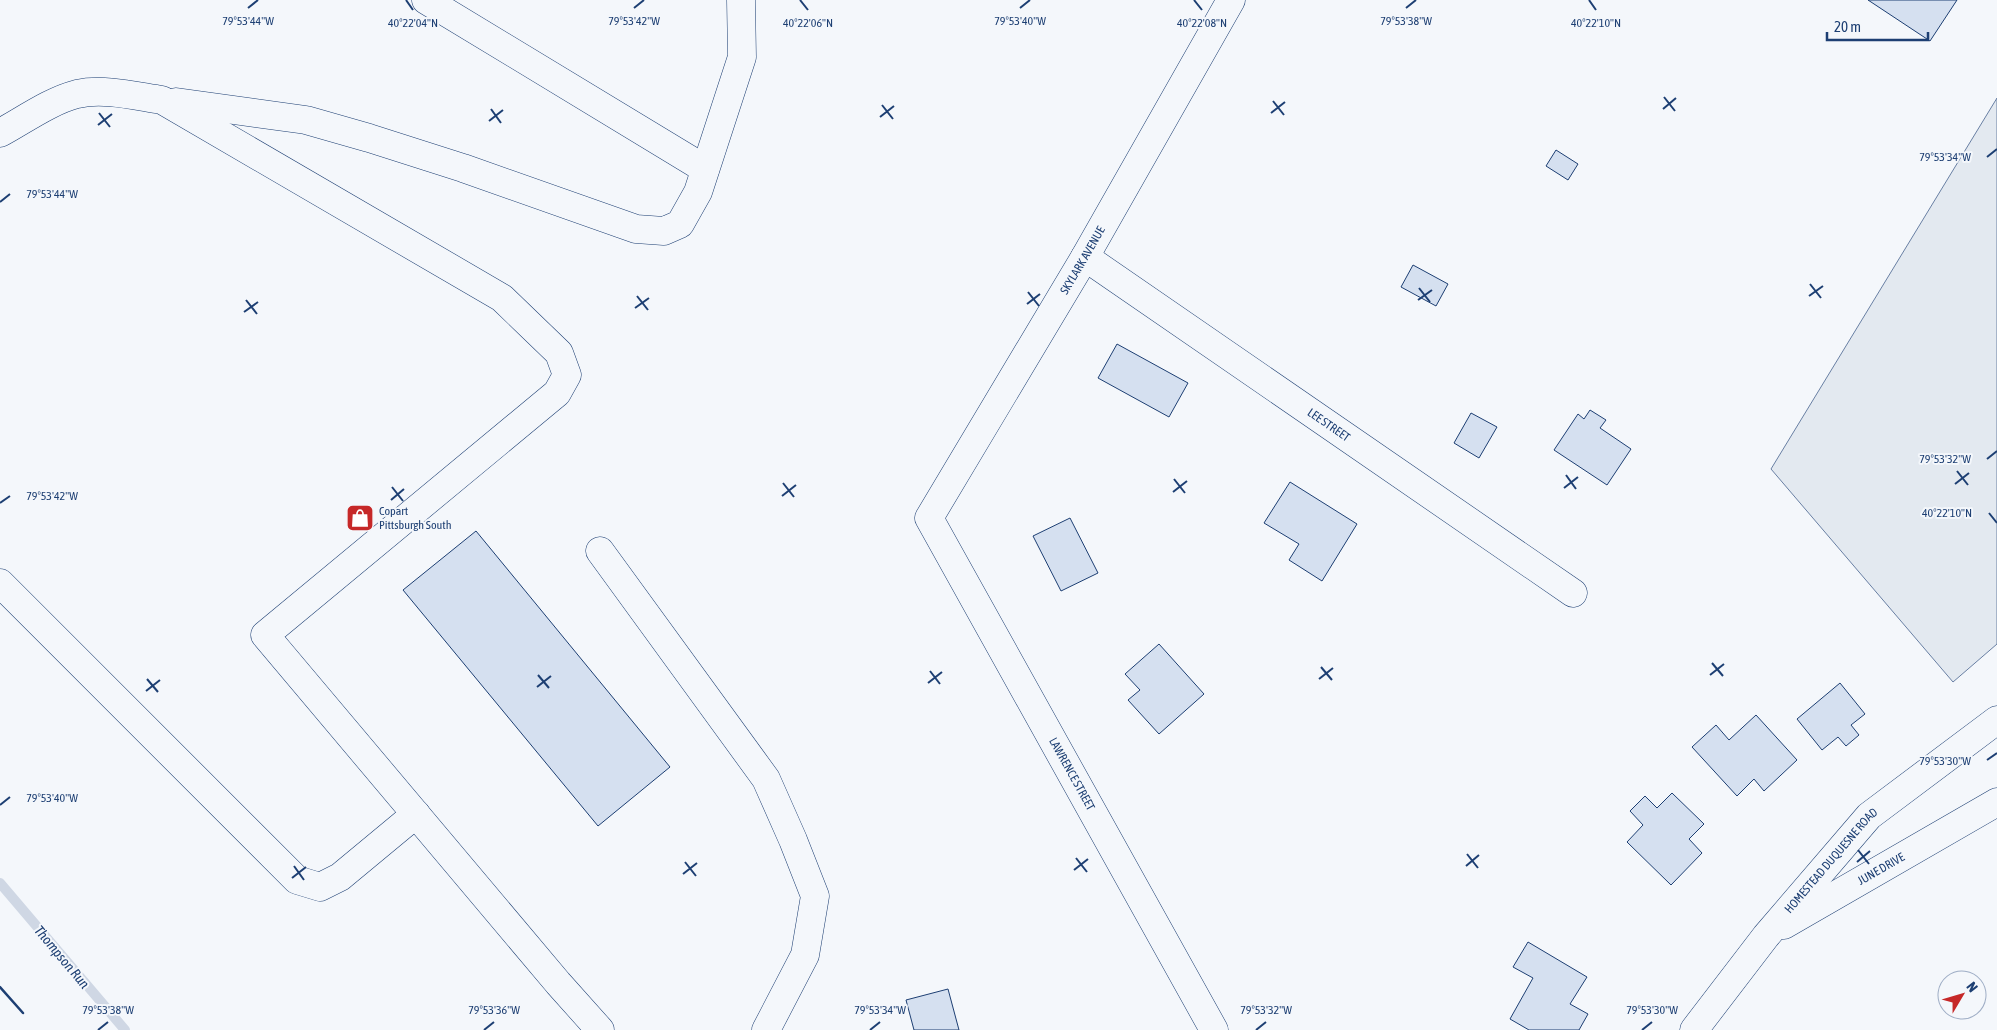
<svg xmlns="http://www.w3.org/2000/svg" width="1997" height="1030" font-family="'Asap Condensed',sans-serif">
	<rect width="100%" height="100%" fill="#f4f7fb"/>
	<path fill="#e3e9f0" stroke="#687fa3" d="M1997,98V644L1953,682L1771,469Z"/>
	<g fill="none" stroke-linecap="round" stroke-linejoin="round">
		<path stroke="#cfd7e4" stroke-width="10" d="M0,883L125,1030"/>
	</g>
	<path fill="#d5e0f0" stroke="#1d3f73" d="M1868,0H1957L1930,41Z
		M1556,150L1578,164L1568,180L1546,166Z
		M1413,265L1448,284L1436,306L1401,287Z
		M1117,344L1188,383L1169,417L1098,378Z
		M1590,410L1606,420L1600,428L1631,449L1607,485L1554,450L1578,414L1584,419Z
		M1471,413L1497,427L1479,458L1454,443Z
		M1290,482L1357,524L1322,581L1289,560L1299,544L1264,523Z
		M1070,518L1098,573L1061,591L1033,536Z
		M476,531L670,767L598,826L403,590Z
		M1159,644L1204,694L1159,734L1128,700L1140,690L1125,674Z
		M1840,683L1865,714L1851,725L1859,735L1846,746L1838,737L1822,750L1797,719Z
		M1756,715L1797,760L1764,791L1754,779L1737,796L1692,747L1716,725L1729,740Z
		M1672,793L1704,824L1689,839L1702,853L1671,885L1627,842L1643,825L1630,811L1645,796L1657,808Z
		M1528,942L1587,977L1570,1004L1588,1014L1579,1030H1529L1510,1019L1533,978L1513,967Z
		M948,989L959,1030H914L906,1000Z"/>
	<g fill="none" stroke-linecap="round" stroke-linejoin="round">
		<defs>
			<g id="minor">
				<path d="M426,0L705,169"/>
				<path d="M176,102L306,120L369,138L463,168L636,229L664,231L680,224L698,192L742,57L741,0"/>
				<path d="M0,133C24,120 50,101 77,94C104,88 135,96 162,100L502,298L559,353L567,375L557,393L265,635L558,983L600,1030"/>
				<path id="s1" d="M1085,257L1573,593"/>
				<path d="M600,551L766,779L793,840L815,896L805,955L766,1030"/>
				<path d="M0,583L297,880L320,887L340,877L416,814"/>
				<path id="s2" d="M1784,925L1997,802"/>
				<path id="s3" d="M1214,1030L929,518L1085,257L1231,0"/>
				<path id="s4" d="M1694,1030L1766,936L1869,816L1997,720"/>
			</g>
		</defs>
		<use href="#minor" stroke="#1d3f73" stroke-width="29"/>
		<use href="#minor" stroke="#f4f7fb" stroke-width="28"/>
		<path stroke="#1d3f73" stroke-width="2.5" d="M0,987L23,1013"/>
	</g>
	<path fill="none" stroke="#1d3f73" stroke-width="2" d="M406,0L413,10M800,0L808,10M1194,0L1202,10M1589,0L1596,10M248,8L258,0M634,8L644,0M1020,8L1030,0M1406,8L1416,0M1664,97L1675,111M1273,101L1284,115M882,105L893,119M491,109L501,123M1663,109L1676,98M99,113L110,127M1271,113L1285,102M880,117L894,106M489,121L503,110M98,125L112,114M1987,157L1997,149M0,202L10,194M1810,284L1821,298M1419,288L1430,302M1028,292L1039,306M637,296L648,310M1809,296L1823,286M246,300L257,314M1418,300L1432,290M1027,304L1040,294M635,308L649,298M244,312L258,302M1987,459L1997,451M1957,471L1968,485M1566,475L1576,489M1174,479L1185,493M783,483L794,497M1955,484L1969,473M392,487L403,501M1564,488L1578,477M1173,492L1187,481M782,496L796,485M391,500L404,489M0,503L10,496M1989,513L1997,523M1712,663L1723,676M1321,667L1332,680M930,671L940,684M538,675L549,688M1710,675L1724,664M147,679L158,692M1319,679L1333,668M928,683L942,672M537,687L551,676M146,691L160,680M1987,760L1997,753M0,805L10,797M1858,850L1869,864M1467,854L1478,868M1076,858L1087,872M685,862L696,876M1857,862L1870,851M294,866L304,880M1466,866L1479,855M1074,870L1088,859M683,874L697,863M292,878L306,867M98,1030L108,1022M484,1030L494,1022M870,1030L880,1022M1256,1030L1266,1022M1642,1030L1652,1022"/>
	<defs>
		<symbol id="shop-square" viewBox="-11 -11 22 22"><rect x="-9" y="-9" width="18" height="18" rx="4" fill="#c62828" stroke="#f4f7fb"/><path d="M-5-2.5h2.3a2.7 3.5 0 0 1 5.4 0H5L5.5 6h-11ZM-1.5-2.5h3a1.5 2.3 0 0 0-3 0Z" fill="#fff"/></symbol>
	</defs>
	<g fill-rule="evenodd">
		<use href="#shop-square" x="344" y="502" width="32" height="32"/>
	</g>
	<g text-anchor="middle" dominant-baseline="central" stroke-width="4" stroke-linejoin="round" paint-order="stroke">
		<g font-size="12" fill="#1d3f73" stroke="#f4f7fb">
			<text stroke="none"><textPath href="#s3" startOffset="886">SKYLARK AVENUE</textPath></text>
			<text stroke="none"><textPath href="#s1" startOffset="296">LEE STREET</textPath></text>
			<text transform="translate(1072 774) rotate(61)">LAWRENCE STREET</text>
			<text stroke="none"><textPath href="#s4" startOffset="218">HOMESTEAD DUQUESNE ROAD</textPath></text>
			<text stroke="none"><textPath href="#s2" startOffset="112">JUNE DRIVE</textPath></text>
		</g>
		<g font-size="12" fill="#1d3f73" stroke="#f4f7fb" text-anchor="start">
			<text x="379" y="511">Copart<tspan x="379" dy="14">Pittsburgh South</tspan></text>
		</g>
		<g font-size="14" font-style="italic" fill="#1d3f73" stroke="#f4f7fb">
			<text transform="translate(62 957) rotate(50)">Thompson Run</text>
		</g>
	</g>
	<g font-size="12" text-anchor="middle" fill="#1d3f73" stroke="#f4f7fb" stroke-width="4" stroke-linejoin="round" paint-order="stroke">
		<text x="248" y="25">79°53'44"W</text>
		<text x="634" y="25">79°53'42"W</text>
		<text x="1020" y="25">79°53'40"W</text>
		<text x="1406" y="25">79°53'38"W</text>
		<text x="413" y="27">40°22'04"N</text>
		<text x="1202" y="27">40°22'08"N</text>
		<text x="1596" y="27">40°22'10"N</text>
		<text x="808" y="27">40°22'06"N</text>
		<text x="1945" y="161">79°53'34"W</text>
		<text x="52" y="198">79°53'44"W</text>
		<text x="1945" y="463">79°53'32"W</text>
		<text x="52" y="500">79°53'42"W</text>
		<text x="1947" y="517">40°22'10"N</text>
		<text x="1945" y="765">79°53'30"W</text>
		<text x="52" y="802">79°53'40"W</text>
		<text x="108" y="1014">79°53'38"W</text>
		<text x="494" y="1014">79°53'36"W</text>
		<text x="880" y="1014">79°53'34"W</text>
		<text x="1266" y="1014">79°53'32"W</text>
		<text x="1652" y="1014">79°53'30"W</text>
	</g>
	<g transform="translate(1962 995) rotate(52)"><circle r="24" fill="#f4f7fb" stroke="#9eadc5"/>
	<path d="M0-4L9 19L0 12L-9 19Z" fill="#c62828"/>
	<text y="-8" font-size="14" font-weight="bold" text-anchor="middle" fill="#1d3f73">N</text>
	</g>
	<path d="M1827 32v8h101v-8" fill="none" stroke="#1d3f73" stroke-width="2.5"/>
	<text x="1834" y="32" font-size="15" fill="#1d3f73" stroke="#f4f7fb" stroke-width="4" paint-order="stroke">20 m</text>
</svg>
